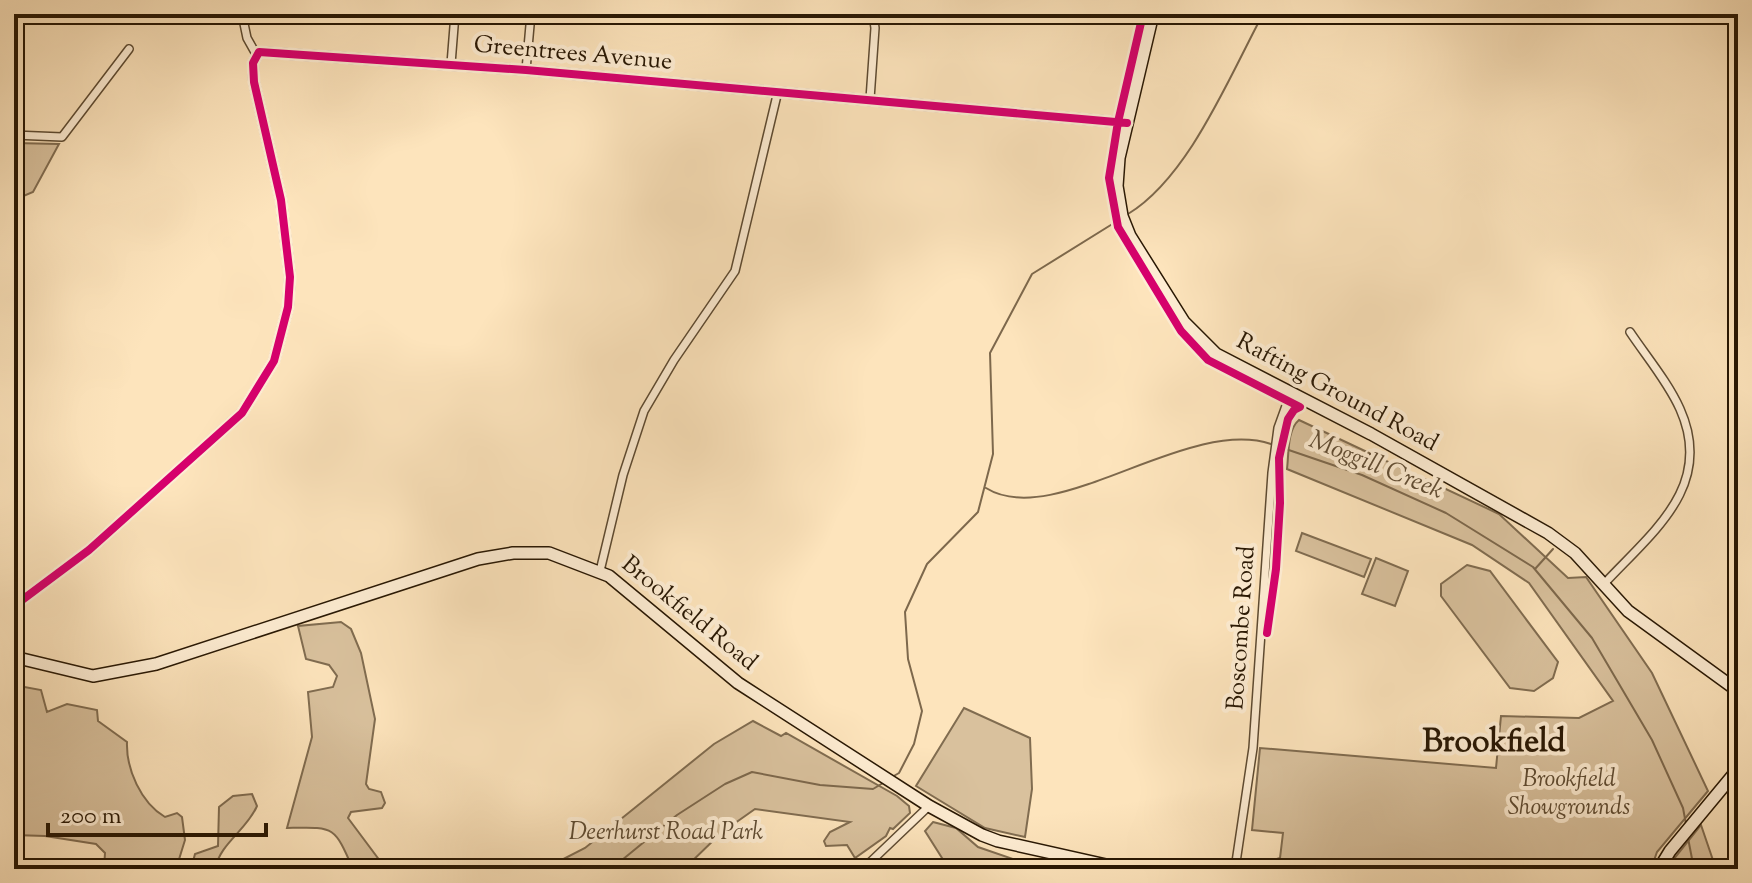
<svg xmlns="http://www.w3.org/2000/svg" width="1752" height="883" font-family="'Sorts Mill Goudy',serif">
	<rect width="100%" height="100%" fill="#fde4bc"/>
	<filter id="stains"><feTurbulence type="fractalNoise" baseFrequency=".0025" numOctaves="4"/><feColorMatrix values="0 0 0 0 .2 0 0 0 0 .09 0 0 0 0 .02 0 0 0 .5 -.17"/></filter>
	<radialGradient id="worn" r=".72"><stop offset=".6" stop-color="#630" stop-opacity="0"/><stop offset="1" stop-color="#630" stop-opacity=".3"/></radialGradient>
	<path fill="#d9c19d" stroke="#806c50" stroke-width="2" d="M14,143L59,144L33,192L14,200Z
		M1299,420L1499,514L1568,578L1586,577L1652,673L1708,791L1657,852L1651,869H1254L1253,866L1280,858L1283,833L1252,830L1260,748L1496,768L1501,716L1579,718L1613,701L1529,583L1472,545L1287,469C1289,453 1287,430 1299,420Z
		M1302,533L1371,559L1364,577L1296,551Z
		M1376,558L1408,571L1395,606L1362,594Z
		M1467,565L1490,571L1558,662L1553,678L1534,691L1510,688L1441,596V584Z
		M341,622L351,629L361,653L375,719L366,784L369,789L381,792L385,803L382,808L351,812L348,818L386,869H353C334,825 334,827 287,828L312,737L308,692L333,687L337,676L329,665L306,659L298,626Z
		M19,686L41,690L47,712L67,704L97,710L98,721L127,742C126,769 141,803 165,817L177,813L182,817L185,840L176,869H160L158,863L153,869H104L105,853L96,844L45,836L14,835V690Z
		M964,708L1030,738L1032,789L1025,837L985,828L916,786Z
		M753,721L781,736L786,733L897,796L909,806L910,813L893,829L890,828L886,836L855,858L847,845L826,846L824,841L830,832L850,822L755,809L721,833L684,869H544L585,848L714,744Z
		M252,794L257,806C247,830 220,843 215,869H191L195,854L218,846L219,807L233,796Z
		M933,822L956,828L978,847L1042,869H949L925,831Z
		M1701,825L1716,869H1666Z"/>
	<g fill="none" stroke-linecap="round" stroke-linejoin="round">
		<path stroke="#7d684c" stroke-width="2" d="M1128,214C1189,177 1229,77 1263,14
			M1277,446L1362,475L1446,513L1533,567L1592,638L1652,740L1683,808L1686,824
			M986,488C1055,531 1186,416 1271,444
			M1535,569L1553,549
			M892,777L899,773L914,744L922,711L908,659L905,612L927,564L978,512L993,454L990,353L1032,274L1114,223
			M1688,838L1694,869
			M611,869L677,815L725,784L752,772L820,785L873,789L883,783"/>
		<defs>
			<path id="minor" d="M242,14L247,38L256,54
				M451,64L455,14
				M526,70L531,14
				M870,99L875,28L873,14
				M14,135L62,137L129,49
				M600,571L623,475L644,411L674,360L735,271L778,91
				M1603,585C1651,533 1715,487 1680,409C1668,382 1646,356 1630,332
				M863,869L929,806
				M1235,869L1253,748L1272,473L1278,428L1291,392"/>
			<path id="tertiary" d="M14,606L89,550L242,413L274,361L288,307L290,277L281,200L254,82L253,63L259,52L526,70L1127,123"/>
			<path id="secondary" d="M1153,14L1119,158L1117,186L1122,216L1130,236L1184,322L1216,354L1371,434L1548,533L1575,553L1628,611L1738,691
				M14,657L93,676L156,664L478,559L513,553H549L609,576L738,683L929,806L982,835L998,841L1124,869
				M1659,869L1670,851L1738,769"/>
		</defs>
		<use href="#minor" stroke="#5d4a31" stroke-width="10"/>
		<use href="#tertiary" stroke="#5d4a31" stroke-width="12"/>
		<use href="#secondary" stroke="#281703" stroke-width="14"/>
		<use href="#minor" stroke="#feedd3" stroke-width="7"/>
		<use href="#tertiary" stroke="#feedd3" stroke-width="9"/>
		<use href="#secondary" stroke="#feedd3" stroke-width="11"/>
		<defs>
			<path id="cycleway" d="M1143,14L1118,122L1109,178L1118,227L1181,331L1208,360L1300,407L1294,410L1288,419L1279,458L1280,503L1276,569L1267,633
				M14,606L89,550L242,413L274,361L288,307L290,277L281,200L254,82L253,63L259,52L526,70L1127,123"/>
		</defs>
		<use href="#cycleway" stroke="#feedd3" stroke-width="13"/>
		<use href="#cycleway" stroke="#d6006c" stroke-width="8"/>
	</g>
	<g text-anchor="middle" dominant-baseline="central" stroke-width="8" stroke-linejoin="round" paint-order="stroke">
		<g font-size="24" fill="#281703" stroke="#feedd3">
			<text transform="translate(573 54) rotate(5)">Greentrees Avenue</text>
			<text transform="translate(1337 393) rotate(28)">Rafting Ground Road</text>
			<text transform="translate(689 614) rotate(39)">Brookfield Road</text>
			<text transform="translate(1242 628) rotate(-86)">Boscombe Road</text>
		</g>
		<g font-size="24" font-style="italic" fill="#5d4a31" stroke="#feedd3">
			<text x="1569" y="780">Brookfield<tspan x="1569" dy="28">Showgrounds</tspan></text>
			<text x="666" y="833">Deerhurst Road Park</text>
		</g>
		<g font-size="26" font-style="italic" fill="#604d34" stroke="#feedd3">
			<text transform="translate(1376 466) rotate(22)">Moggill Creek</text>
		</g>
		<g font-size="32" font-weight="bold" fill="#281703" stroke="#feedd3">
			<text x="1494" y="743">Brookfield</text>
		</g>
	</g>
	<rect width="1752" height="883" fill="none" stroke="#fde4bc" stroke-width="48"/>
	<rect x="16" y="16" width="1720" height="851" fill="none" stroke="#281703" stroke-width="4"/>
	<rect x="24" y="24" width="1704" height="835" fill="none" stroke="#281703" stroke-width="2"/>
	<path d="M48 823v12h218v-12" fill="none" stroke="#281703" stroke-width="4"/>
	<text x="60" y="823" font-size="24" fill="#281703" stroke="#feedd3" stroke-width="6" paint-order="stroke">200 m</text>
	<rect width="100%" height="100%" filter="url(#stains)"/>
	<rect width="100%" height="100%" fill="url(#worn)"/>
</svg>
